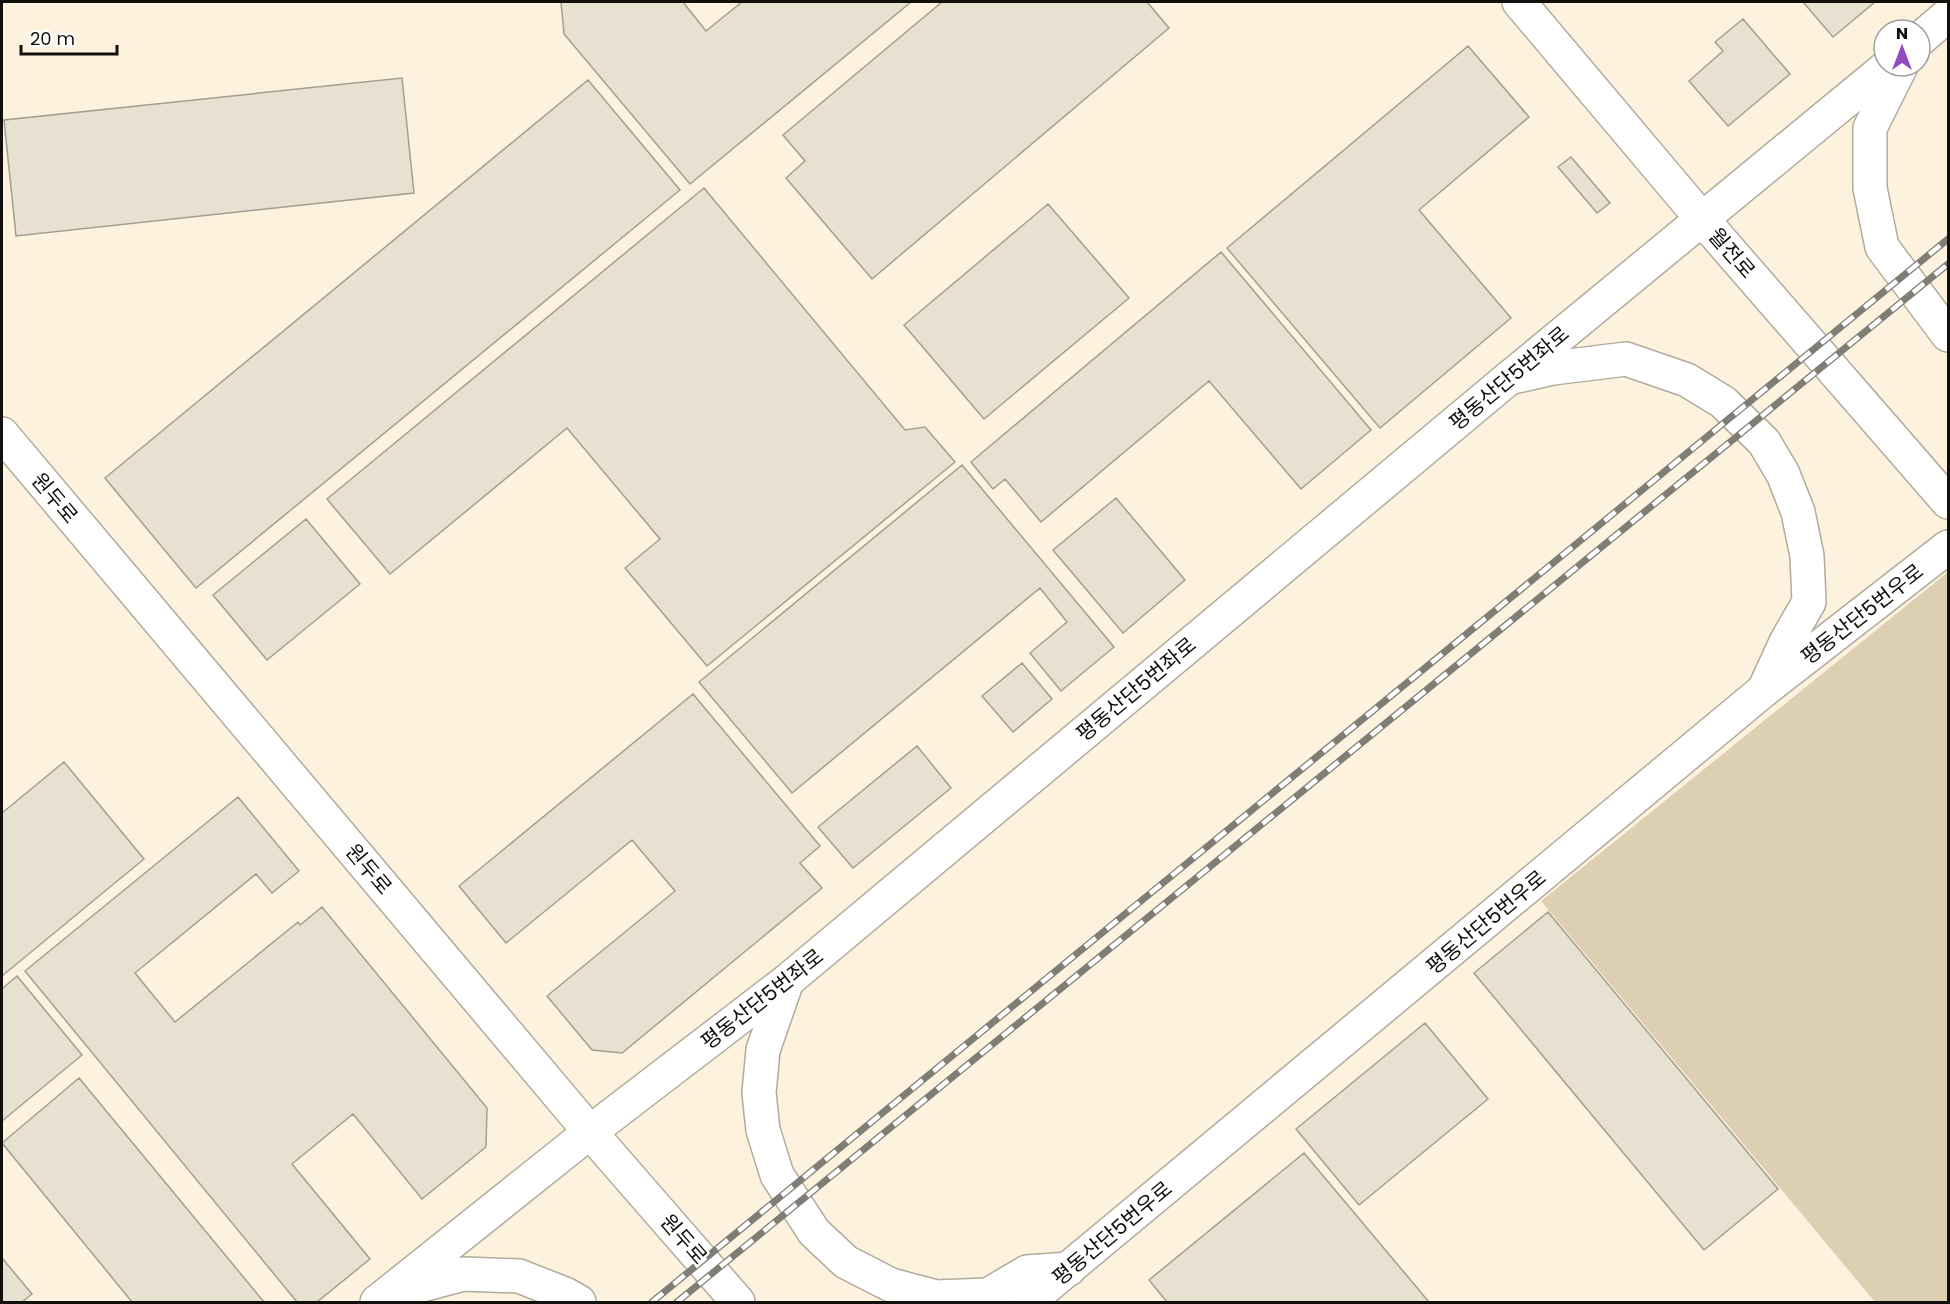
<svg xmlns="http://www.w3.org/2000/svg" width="1950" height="1304" font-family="Poppins,'Noto Sans KR',sans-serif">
	<rect width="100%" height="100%" fill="#fefaf2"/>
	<path fill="#fdf2dd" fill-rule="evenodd" d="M2,2H1948V1302H2ZM1884,30H1920V66H1884Z"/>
	<path fill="#ddcfb1" d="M1948,572V1302H1875L1541,901Z"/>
	<path fill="#e7e1d2" stroke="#a49e90" stroke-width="1.5" d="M561,2H683L706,31L742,2H911L690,184L564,34Z
		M942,2H1147L1169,28L872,279L786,178L805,161L783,135Z
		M1803,2H1875L1833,37Z
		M1743,19L1790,74L1728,126L1689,81L1723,51L1715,42Z
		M1468,46L1529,117L1419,210L1511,318L1380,428L1227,248Z
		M402,78L414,193L16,236L4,120Z
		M588,80L680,190L196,588L105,478Z
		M1571,157L1610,203L1597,213L1558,167Z
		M704,188L905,430L925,427L955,462L707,666L625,568L660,539L567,428L390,574L327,499Z
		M1048,204L1129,298L984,419L904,325Z
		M1221,252L1371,430L1301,489L1209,381L1041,522L1005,479L993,489L971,462Z
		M962,465L1114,647L1061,691L1030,653L1067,622L1040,588L792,793L699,682Z
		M1116,498L1185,580L1123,633L1053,550Z
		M306,519L360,584L267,660L213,595Z
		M1022,663L1052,699L1013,732L982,696Z
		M693,694L820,846L800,863L822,888L622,1053L592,1050L547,996L675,891L632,840L506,943L459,886Z
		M917,746L951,788L853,868L818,827Z
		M64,762L144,859L2,976V813Z
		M238,797L299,871L272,893L256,874L135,973L175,1022L298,922L300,925L322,907L487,1108L486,1147L422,1199L353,1114L292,1164L370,1259L317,1302H297L25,971Z
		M1548,912L1778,1189L1704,1250L1474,973Z
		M17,976L82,1055L2,1121V989Z
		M1425,1023L1488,1099L1359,1205L1296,1129Z
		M79,1078L264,1302H132L2,1143Z
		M1304,1153L1429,1302H1167L1149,1280Z
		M2,1258L32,1294L22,1302H2Z"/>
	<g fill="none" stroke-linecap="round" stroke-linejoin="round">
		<defs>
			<path id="minor" d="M1519,2L1702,219L1948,502
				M1901,66L1870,128V188L1882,247L1948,335
				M1509,378L1553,368L1626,359L1687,380L1723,402L1764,442L1783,474L1798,512L1807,556L1809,602L1786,642L1764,690
				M2,434L590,1132L738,1302
				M787,981L763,1050L759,1093L763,1130L777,1175L814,1232L846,1262L891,1285L936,1297L988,1295L1027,1272L1069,1269
				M388,1294L463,1274L519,1276L565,1294L579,1302"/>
			<path id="tertiary" d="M1920,39L1948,15
				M377,1302L590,1132L787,981L1509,378L1888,66
				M1028,1302L1764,690L1948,547"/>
		</defs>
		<use href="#minor" stroke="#b1ab9d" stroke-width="36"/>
		<use href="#tertiary" stroke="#b1ab9d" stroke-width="36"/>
		<use href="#minor" stroke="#fff" stroke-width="33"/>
		<use href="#tertiary" stroke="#fff" stroke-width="33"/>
		<defs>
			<path id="rail" d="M652,1302L1948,239
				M677,1302L1948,264"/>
		</defs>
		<use href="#rail" stroke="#807d77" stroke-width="7"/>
		<use href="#rail" stroke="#fff" stroke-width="4.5" stroke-dasharray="14" stroke-linecap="butt"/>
	</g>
	<g text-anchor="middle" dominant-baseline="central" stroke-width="4.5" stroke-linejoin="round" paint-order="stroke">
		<g font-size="21" fill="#12100b" stroke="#fff">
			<text transform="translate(1732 253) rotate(49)">월전로</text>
			<text transform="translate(1509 378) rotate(-40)">평동산단5번좌로</text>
			<text transform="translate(55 498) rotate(50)">원두로</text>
			<text transform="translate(1862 614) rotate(-38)">평동산단5번우로</text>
			<text transform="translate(1136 689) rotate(-40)">평동산단5번좌로</text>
			<text transform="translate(369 869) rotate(50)">원두로</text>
			<text transform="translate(1486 922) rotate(-40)">평동산단5번우로</text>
			<text transform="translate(762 999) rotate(-38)">평동산단5번좌로</text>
			<text transform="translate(1112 1233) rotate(-40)">평동산단5번우로</text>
			<text transform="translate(684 1239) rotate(49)">원두로</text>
		</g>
	</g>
	<rect width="1950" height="1304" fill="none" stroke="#12100b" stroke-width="6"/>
	<g transform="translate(1902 48)"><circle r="28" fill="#ffffff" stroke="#a09f9d" stroke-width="1.5"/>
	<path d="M0-4.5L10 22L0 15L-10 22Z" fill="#934cbf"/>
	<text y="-9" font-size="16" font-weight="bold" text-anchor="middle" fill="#12100b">N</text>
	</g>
	<path d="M21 45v9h96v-9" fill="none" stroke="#12100b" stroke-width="3"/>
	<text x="30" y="45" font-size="18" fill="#12100b" stroke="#ffffff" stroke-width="4.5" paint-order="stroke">20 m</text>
</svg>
